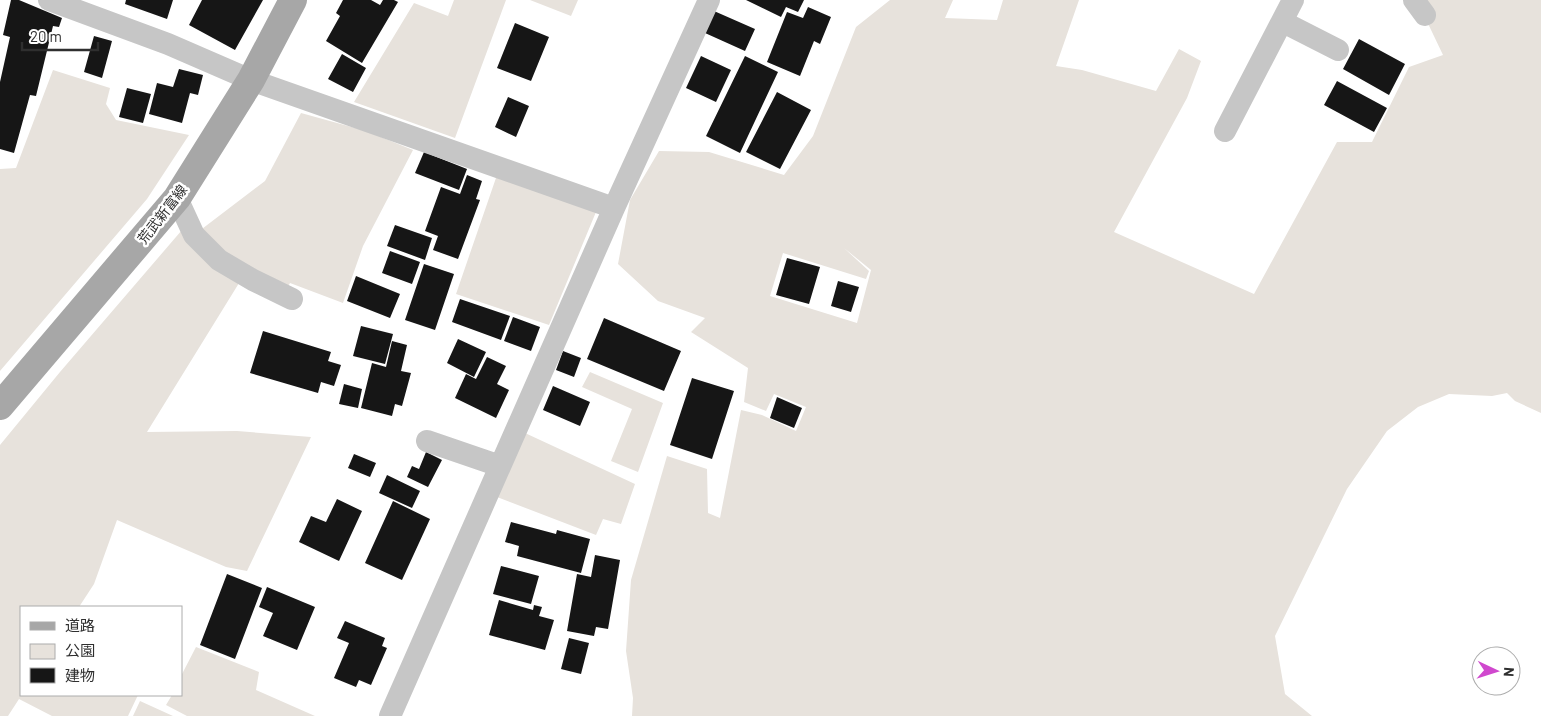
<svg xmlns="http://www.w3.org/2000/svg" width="1541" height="716" font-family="Barlow,'Noto Sans JP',sans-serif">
	<rect width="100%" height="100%" fill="#fff"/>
	<path fill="#e7e2dc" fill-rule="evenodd" d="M454,0H506L455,138L354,102L414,3L448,16Z
		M530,0H578L571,16Z
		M890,0H953L945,18L997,20L1003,0H1079L1056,66L1082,70L1156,91L1179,49L1201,61L1187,98L1114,232L1254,294L1337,142H1372L1409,67L1443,55L1422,11L1414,0H1541V413L1515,401L1507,393L1492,396L1449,394L1418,407L1387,431L1347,489L1275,636L1285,694L1312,716H632L633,698L626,651L631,580L667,456L707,469L708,513L720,518L741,410L762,415L796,431L806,407L774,394L766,411L744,402L748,368L691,332L705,318L658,301L618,264L630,200L659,151L709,152L784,175L813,136L856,27ZM844,248L871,270L857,323L770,296L783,253L866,279L869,271Z
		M53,70L110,88L106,104L116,120L189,135L147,199L0,371V169L16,168Z
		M301,113L366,131L413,150L363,246L343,303L290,283L283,295L244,275L147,432L237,431L311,437L247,571L226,567L117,520L94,584L79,607H21V695H138L128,716H52L19,699L8,716H0V445L60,372L188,223L194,235L265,181Z
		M497,175L596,212L549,325L456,294Z
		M590,372L663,403L638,472L611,461L632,409L582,387Z
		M525,433L635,484L621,524L603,519L596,535L497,497Z
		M196,647L259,672L256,690L315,716H187L166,705L172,695H181V676Z
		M140,701L173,716H133Z"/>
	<path fill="#161616" d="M11,0H19L62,18L59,27L53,26L36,96L30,95L14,153L0,149V82L10,37L3,35Z
		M126,0H173L167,19L125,4Z
		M202,0H263L235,50L189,25Z
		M343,0H371L380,5L383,0H394L398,2L362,63L326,41L340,16L336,13Z
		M746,0H804L798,12L786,7L781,17Z
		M808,7L831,17L820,44L814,41L800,76L767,62L787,12L803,18Z
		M714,11L755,29L745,51L705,33Z
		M515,23L549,37L531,81L497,68Z
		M94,36L112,41L102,78L84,72Z
		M1359,39L1405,64L1389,95L1343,69Z
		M342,54L366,68L353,92L328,79Z
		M701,56L731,70L716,102L686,88Z
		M745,56L778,72L740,153L706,136Z
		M179,69L203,75L198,95L190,93L182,123L149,114L157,83L173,87Z
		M1337,81L1387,108L1374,132L1324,105Z
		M127,88L151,94L143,123L119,117Z
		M777,92L811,110L780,169L746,152Z
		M508,97L529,106L516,137L495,127Z
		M424,152L467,169L459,190L415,173Z
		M467,175L482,181L476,199L480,200L458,259L433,250L438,236L425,231L441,187L460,194Z
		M395,225L432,238L425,260L387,246Z
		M390,251L420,262L412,284L382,273Z
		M787,258L820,267L809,304L776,295Z
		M424,264L454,274L435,330L405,320Z
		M356,276L400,294L390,318L347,301Z
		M838,281L859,287L851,312L831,306Z
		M460,299L510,316L501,340L452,322Z
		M513,317L540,327L531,351L504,341Z
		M604,318L681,351L664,391L587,359Z
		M361,326L393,334L385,364L353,356Z
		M263,331L331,352L328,361L341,365L334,386L321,382L318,393L250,373Z
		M458,339L486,352L474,377L447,363Z
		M392,341L407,345L401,371L411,373L402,406L395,404L392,416L361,408L372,363L386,367Z
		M563,351L581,358L574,377L556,370Z
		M487,357L506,366L497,384L509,390L496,418L455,398L466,374L476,379Z
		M692,378L734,391L712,459L670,445Z
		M344,384L362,389L358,408L339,404Z
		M553,386L590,402L580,426L543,410Z
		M777,397L802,408L794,428L770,418Z
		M426,452L442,460L428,487L407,477L412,466L419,469Z
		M354,454L376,463L370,477L348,468Z
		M387,475L420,491L412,508L379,493Z
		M337,499L362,511L339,561L299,542L311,516L326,522Z
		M393,501L430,519L402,580L365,563Z
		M511,522L556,534L557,530L590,539L581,573L517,556L519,546L505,542Z
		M595,555L620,560L608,629L596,627L594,636L567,631L577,574L591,577Z
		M501,566L539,576L531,604L493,594Z
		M227,574L262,588L235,659L200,645Z
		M267,587L315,607L297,650L263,636L273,613L259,607Z
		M499,600L533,610L534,605L542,607L539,616L554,620L545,650L489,635Z
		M345,621L385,638L382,646L387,648L371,685L359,680L356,687L334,678L349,643L337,638Z
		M569,638L589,643L581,674L561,669Z"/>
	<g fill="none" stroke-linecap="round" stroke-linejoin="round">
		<path stroke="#c6c6c6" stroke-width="22" d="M49,0L168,44L251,80L614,208
			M1414,0L1425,15
			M1283,22L1338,50
			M1225,131L1293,0
			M177,198L194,235L219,260L253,280L292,299
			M427,441L500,466
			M390,716L614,208L709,0"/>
		<path stroke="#a7a7a7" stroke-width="28" d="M0,406L177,198L251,80L293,0"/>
	</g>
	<g text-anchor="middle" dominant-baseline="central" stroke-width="5" stroke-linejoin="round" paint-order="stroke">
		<g font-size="14" fill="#2f2f2f" stroke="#fff">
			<text transform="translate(162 214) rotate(-52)">荒武新富線</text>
		</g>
	</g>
	<rect x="20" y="606" width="162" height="90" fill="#ffffff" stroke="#acacac"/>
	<rect x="30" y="622" width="25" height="8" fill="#a7a7a7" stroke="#acacac"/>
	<text x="65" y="631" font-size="15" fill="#2f2f2f">道路</text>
	<rect x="30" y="644" width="25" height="15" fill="#e7e2dc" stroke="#acacac"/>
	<text x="65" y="656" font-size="15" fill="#2f2f2f">公園</text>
	<rect x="30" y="668" width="25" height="15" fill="#161616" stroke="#acacac"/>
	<text x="65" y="681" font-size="15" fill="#2f2f2f">建物</text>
	<g transform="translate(1496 671) rotate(94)"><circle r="24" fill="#ffffff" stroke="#acacac"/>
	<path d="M0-4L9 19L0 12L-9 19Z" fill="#d048ce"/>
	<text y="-8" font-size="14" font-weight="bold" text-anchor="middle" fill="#2f2f2f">N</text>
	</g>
	<path d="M22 42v8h76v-8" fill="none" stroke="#2f2f2f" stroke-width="2.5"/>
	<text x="30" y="42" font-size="15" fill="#2f2f2f" stroke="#ffffff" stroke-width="4" paint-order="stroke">20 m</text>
</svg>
